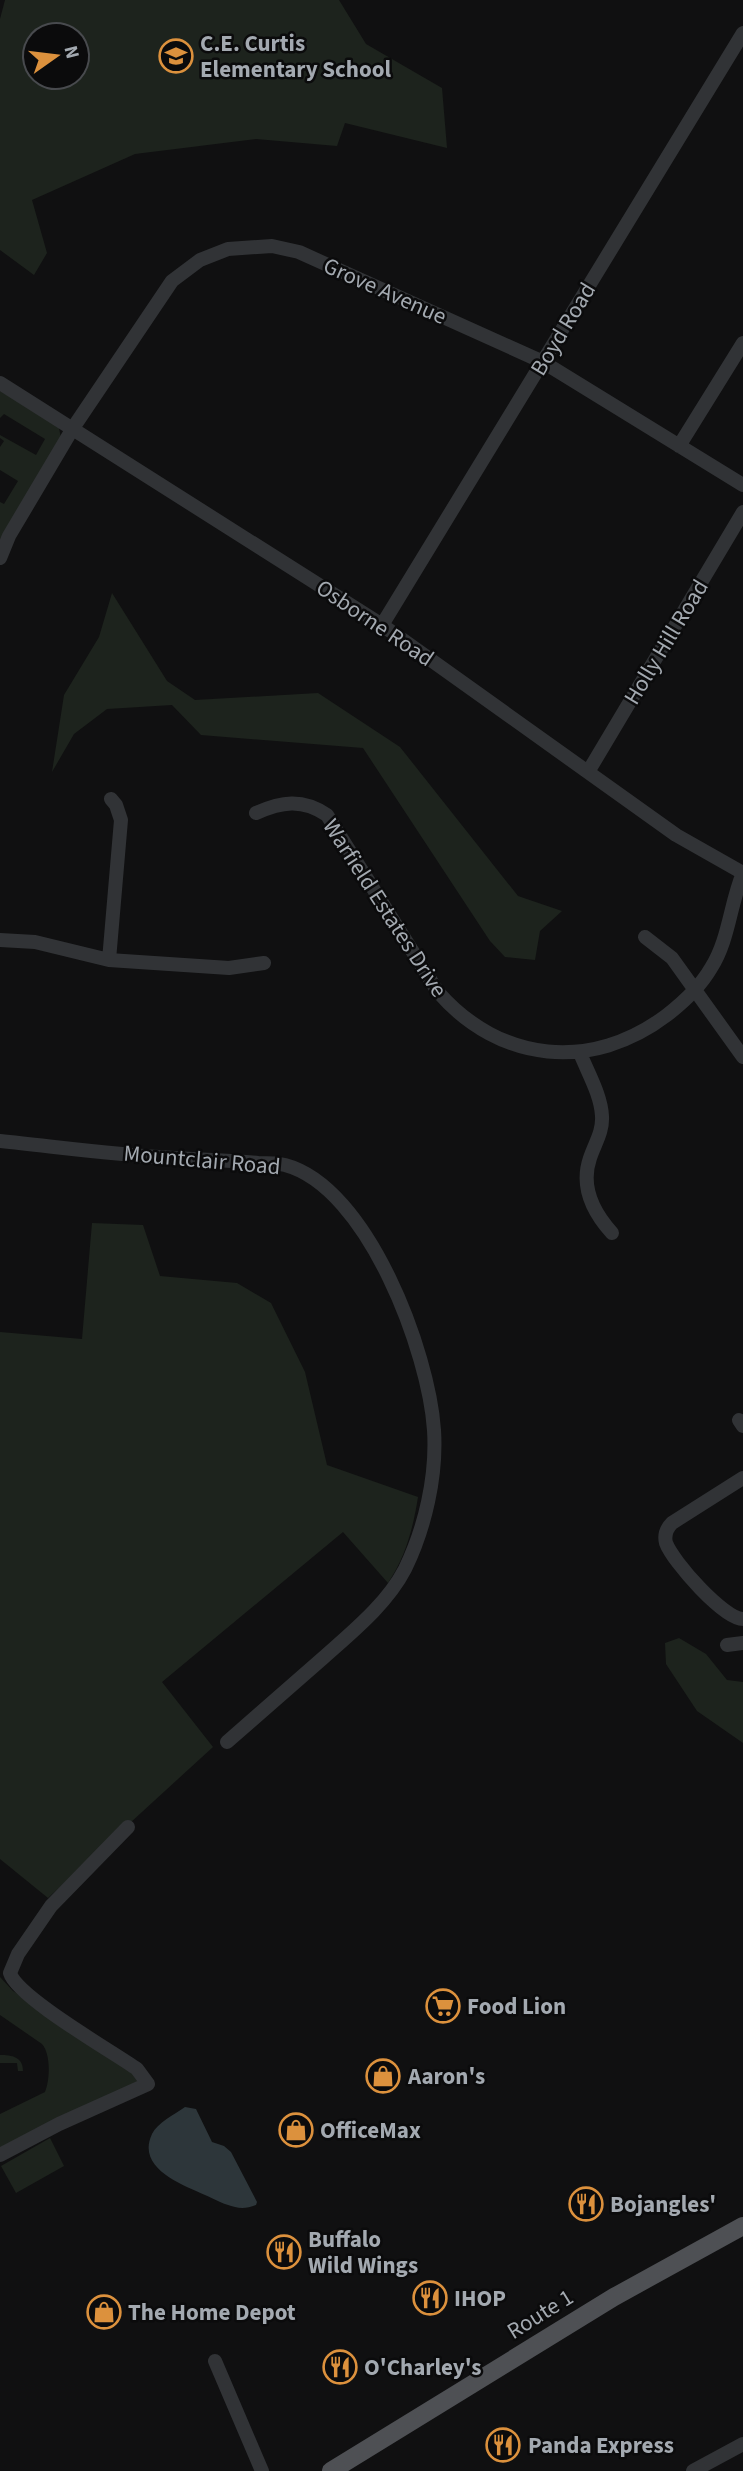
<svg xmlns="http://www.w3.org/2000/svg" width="743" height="2471" font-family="'Source Sans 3',sans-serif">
	<rect width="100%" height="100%" fill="#101011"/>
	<path fill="#1d231d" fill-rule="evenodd" d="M5,0H339L366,44L442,88L447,148L345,123L337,146L256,139L135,154L32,200L47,253L34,275L0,250V19ZM35,35H77V77H35Z
		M0,391L58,423L61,438L0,544V502L4,504L18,481L0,470V447L4,441L0,438V435L36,455L45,439L4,414L0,418Z
		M112,593L167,681L195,700L318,693L400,747L518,896L562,911L540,931L535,960L505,957L490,941L363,748L201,735L172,705L107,709L74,734L52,772L64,695L99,637Z
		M92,1223L143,1225L160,1276L237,1283L271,1303L305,1372L327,1465L418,1497C413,1528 406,1556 388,1583L343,1532L162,1682L213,1747L48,1898L0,1859V1332L82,1339Z
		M679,1638L706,1654L727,1680L743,1682V1743L697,1711L666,1664L665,1643Z
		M0,1977L13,1991L133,2069L139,2081L0,2149V2114L45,2092C50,2080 51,2054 42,2044L0,2015Z
		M0,2055C12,2055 23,2057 23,2071H18L17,2063H0Z
		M50,2138L64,2166L16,2193L1,2166Z"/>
	<path fill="#2d363a" d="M185,2107L196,2109L212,2142L224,2146L231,2152L257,2202L256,2205C248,2208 242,2209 235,2207C225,2205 214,2199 205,2195C181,2184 136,2168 152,2134C157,2123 175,2114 185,2107Z"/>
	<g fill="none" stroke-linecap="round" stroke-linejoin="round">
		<path stroke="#313336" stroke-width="14" d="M0,383L382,625L676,835L743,873
			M679,446L743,343
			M0,558L9,536L73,428L172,281L200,260L228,249L272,246L299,252L543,362L743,485
			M382,625L743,33
			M588,772L743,512
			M256,813C281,802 302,798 327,815L438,992C500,1063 592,1072 667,1015C685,1001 700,987 711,968C729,940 730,904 743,873
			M645,937L672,958L743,1057
			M0,940L35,942L109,960L229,968L264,963
			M109,960L121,820L116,805L111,799
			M580,1053C588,1073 601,1095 602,1116C603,1132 595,1143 590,1158C580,1187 593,1212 612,1233
			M0,1141C58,1147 116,1155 174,1158C202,1160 230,1160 258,1163C267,1163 276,1163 285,1165C368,1187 429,1353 434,1430C437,1476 425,1528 405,1569C387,1604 352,1632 323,1658C291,1686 259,1714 227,1742
			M739,1420L743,1426
			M743,1478L672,1523C666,1529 664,1535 666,1543C673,1562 724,1619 743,1619
			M727,1645L743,1643
			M0,2155L59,2124L148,2084L137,2069C113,2052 17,1997 10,1973L18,1954L51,1906L128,1827
			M215,2361L262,2471
			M693,2471L743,2444"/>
		<path stroke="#4e5054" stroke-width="18" d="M331,2471L614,2297L743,2226"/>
	</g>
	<defs>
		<symbol id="school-ring" viewBox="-11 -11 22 22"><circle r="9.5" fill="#0b0b0c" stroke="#dc913d" stroke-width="1.5"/><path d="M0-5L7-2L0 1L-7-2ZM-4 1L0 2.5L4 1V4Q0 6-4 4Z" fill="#dc913d"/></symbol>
		<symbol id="supermarket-ring" viewBox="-11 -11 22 22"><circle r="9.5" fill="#0b0b0c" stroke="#dc913d" stroke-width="1.5"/><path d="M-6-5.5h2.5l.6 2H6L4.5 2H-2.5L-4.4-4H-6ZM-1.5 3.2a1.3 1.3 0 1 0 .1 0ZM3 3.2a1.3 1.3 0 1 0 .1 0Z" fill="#dc913d"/></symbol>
		<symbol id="shop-ring" viewBox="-11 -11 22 22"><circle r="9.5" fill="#0b0b0c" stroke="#dc913d" stroke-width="1.5"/><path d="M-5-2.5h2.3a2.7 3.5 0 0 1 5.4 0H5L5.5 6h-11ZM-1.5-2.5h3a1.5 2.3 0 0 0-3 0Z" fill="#dc913d"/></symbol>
		<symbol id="restaurant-ring" viewBox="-11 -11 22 22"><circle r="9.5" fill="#0b0b0c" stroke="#dc913d" stroke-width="1.5"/><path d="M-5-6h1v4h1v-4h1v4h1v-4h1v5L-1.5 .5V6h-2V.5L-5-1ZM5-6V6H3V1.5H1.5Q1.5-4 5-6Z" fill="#dc913d"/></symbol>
	</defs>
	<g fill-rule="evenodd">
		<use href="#school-ring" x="157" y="37" width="38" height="38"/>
		<use href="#supermarket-ring" x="424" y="1987" width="38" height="38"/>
		<use href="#shop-ring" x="364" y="2057" width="38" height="38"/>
		<use href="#shop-ring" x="277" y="2111" width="38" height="38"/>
		<use href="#restaurant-ring" x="567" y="2185" width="38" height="38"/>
		<use href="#restaurant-ring" x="265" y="2233" width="38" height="38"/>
		<use href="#restaurant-ring" x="411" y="2279" width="38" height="38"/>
		<use href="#shop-ring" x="85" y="2293" width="38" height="38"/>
		<use href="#restaurant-ring" x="321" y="2348" width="38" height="38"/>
		<use href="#restaurant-ring" x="484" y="2426" width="38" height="38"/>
	</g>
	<g text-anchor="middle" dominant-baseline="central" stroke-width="5" stroke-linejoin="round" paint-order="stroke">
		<g font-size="23" font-weight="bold" fill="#a3a9b0" stroke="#0b0b0c" text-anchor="start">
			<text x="200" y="43">C.E. Curtis<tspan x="200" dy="26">Elementary School</tspan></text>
			<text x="467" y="2006">Food Lion</text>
			<text x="408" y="2076">Aaron's</text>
			<text x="320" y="2130">OfficeMax</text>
			<text x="610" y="2204">Bojangles'</text>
			<text x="308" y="2239">Buffalo<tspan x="308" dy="26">Wild Wings</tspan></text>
			<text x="454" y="2298">IHOP</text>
			<text x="128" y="2312">The Home Depot</text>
			<text x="364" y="2367">O'Charley's</text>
			<text x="528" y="2445">Panda Express</text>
		</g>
		<g font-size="23" fill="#a3a9b0" stroke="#0b0b0c">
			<text transform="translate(385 291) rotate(24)">Grove Avenue</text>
			<text transform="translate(563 329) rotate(-59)">Boyd Road</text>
			<text transform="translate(375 623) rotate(34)">Osborne Road</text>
			<text transform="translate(666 642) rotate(-59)">Holly Hill Road</text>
			<text transform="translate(385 908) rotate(57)">Warfield Estates Drive</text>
			<text transform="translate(202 1160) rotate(5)">Mountclair Road</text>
			<text transform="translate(540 2314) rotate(-32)">Route 1</text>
		</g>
	</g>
	<g transform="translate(56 56) rotate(76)"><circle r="33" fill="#0b0b0c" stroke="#484a4e" stroke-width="2"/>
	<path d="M0-5L12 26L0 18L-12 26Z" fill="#dc913d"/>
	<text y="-10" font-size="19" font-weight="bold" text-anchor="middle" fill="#a3a9b0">N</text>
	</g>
</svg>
